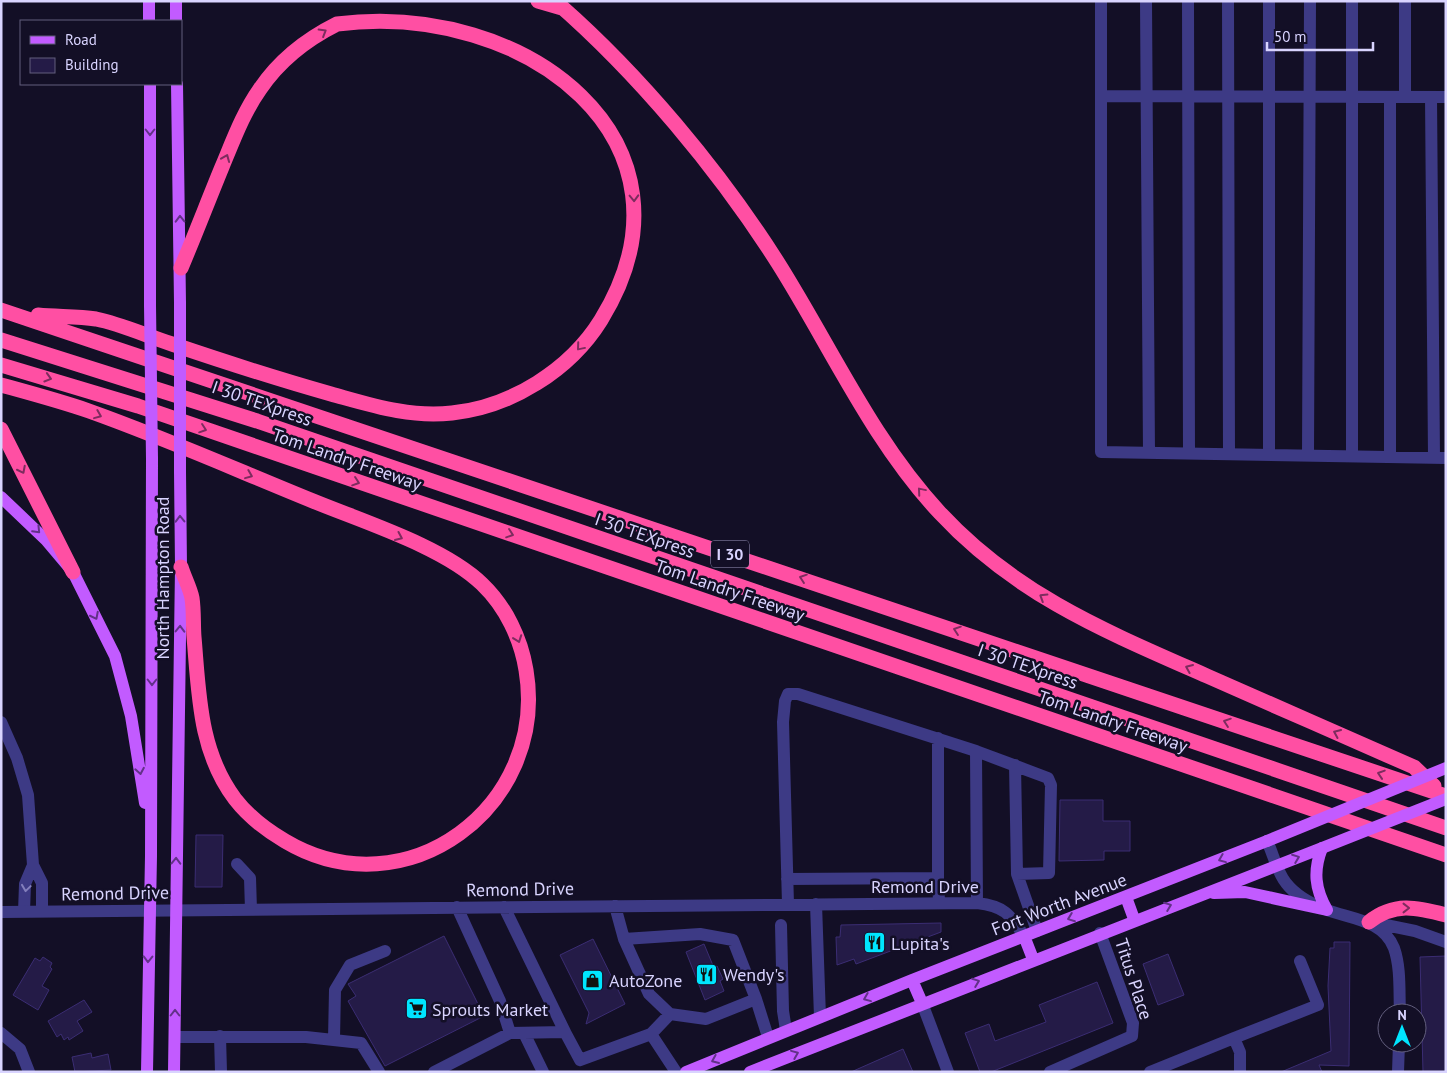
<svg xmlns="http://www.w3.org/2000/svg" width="1447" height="1073" font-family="'PT Sans',sans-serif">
	<rect width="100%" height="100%" fill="#130f26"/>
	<path fill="#241b47" stroke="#3b2d73" d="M1060,800H1103V821H1130V851H1104V860L1059,861Z
		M196,835H223L222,887H195Z
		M941,923V932L856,964L854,959L837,965L836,937H840L841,925Z
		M444,936L484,1016L385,1066L348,1001L356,996L348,984Z
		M593,939L625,1004L586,1024L589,1013L560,955Z
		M1334,942H1350L1349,1066L1319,1065L1322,1072H1281L1331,1051L1328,986L1330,948H1334Z
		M704,944L714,968L717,966L723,979L720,981L724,991L705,1000L686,952Z
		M1168,954L1184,995L1158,1005L1143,964Z
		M1446,956V1072H1423L1420,957Z
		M43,957L52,963L50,967L52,969L42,986L49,990L38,1010L13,995L35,958L40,961Z
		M1097,982L1113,1023L991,1072H980L965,1033L989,1024L995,1041L1046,1022L1039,1005Z
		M84,1000L92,1012L77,1021L83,1031L69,1040L68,1037L64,1040L61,1034L57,1037L48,1021Z
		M903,1049L913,1072H851Z
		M91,1053L92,1058L108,1054L111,1070L75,1072L72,1057Z"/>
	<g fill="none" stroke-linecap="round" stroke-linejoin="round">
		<path stroke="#3d3a85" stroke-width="12" d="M1101,1V452L1446,458
			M1146,1L1149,453
			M1188,1L1189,454
			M1228,1L1229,454
			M1269,1V455
			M1101,96L1446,97
			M1390,97V457
			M1405,97V1
			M1431,97L1434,457
			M1308,455L1310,1
			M1352,456V1
			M1,722L17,758L28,795L33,865L42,883V911
			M938,738V878
			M976,751L1048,778L1051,785L1049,873L1017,874
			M1015,765L1017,874L1037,931
			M1267,841C1273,853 1277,872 1286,883C1296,896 1311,904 1327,910C1351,919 1383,920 1394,948C1401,968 1399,992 1400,1013
			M237,864L250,878L251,910
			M787,879L938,878L939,902
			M788,904L783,722L785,701L788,694H798L976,751L977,903
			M816,904L820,1017
			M615,906L624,939L649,994L670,1014L706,1019L756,999L768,1037
			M457,907L500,1001L510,1033
			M504,907L565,1032
			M1,912L977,903C1004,906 1010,914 1024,936
			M24,912L25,884L33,865
			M1371,922L1415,931L1446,942
			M781,925L783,1011L786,1030
			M624,939L700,934L733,940L756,999
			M922,1003L948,1072
			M1,1033L20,1049L29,1072
			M524,1033L543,1072
			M651,1034L670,1014
			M220,1036L221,1072
			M175,1037H306L361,1043L379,1072
			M1234,1038L1318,1005L1300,961
			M334,1039L335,990L350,965L385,951
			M434,1072L510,1033L565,1032L580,1060L651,1034L676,1072
			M1050,1072L1132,1036L1133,1023L1100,933
			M1150,1072L1234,1038L1240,1052V1072
			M1398,1072L1399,1043"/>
		<path stroke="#c25bff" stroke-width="12" d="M149,1V21
			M176,1V21
			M150,84V305
			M177,84L180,303
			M1,497L46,540L73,572L115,656L131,716L145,803
			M1322,848C1313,871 1315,889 1327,910
			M1214,893L1245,892L1327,910
			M1126,897L1134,919
			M1024,936L1033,959
			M912,980L922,1003
			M147,1072L151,856L152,459
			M174,1072L181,567L180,471
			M686,1072L912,980L1267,841
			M750,1072L1322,848"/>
		<path stroke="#ff4fa3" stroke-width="15" d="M538,1L562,8
			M555,1C638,73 719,170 778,263C831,347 872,440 940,513C1016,595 1107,632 1207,676C1276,706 1345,737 1414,767L1434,786
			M1,310L1446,796
			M38,315C57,317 77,316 96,319C121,324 147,336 172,344C225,362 278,379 331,394C371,405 410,418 452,413C511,407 570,370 601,320C711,141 525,0 337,24C307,39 279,61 260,89C243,113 233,141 222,167C208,201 195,235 181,268
			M1,340L257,421L1446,828
			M1,365L138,406L1446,855
			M1,385C30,393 60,401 89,411C165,438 239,471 313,501C364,522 444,547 482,584C506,607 521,639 526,670C549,806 406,913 285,841C266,830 249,817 235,799C199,751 199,694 194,637C193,625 194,611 192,598C190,588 184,577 181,567
			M1,429L73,572
			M1369,922C1394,902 1416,907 1446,915"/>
		<path stroke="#c25bff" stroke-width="12" d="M180,303V471
			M150,305L152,459
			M1267,841L1446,768
			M1322,848L1446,799"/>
	</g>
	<defs><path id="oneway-chevron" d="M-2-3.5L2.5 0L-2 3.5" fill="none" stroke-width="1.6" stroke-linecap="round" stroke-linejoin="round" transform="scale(1.25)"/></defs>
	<g stroke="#7d2c5e">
		<use href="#oneway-chevron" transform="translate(323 32) rotate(-31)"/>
		<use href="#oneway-chevron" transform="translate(226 158) rotate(-68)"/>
		<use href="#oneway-chevron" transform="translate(634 198) rotate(88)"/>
		<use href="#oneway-chevron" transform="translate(580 347) rotate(130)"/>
		<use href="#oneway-chevron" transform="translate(48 378) rotate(17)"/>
		<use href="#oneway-chevron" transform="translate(98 415) rotate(22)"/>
		<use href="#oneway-chevron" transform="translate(203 429) rotate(19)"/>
		<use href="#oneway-chevron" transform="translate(22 470) rotate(63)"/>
		<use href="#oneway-chevron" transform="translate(249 475) rotate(22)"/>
		<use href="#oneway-chevron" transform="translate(356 482) rotate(19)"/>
		<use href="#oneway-chevron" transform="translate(921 491) rotate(-130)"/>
		<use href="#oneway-chevron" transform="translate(510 534) rotate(19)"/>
		<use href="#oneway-chevron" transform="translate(399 537) rotate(24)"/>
		<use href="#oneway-chevron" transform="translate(803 578) rotate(-161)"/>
		<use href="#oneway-chevron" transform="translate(1043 597) rotate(-148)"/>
		<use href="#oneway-chevron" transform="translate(957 630) rotate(-161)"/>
		<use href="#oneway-chevron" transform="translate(518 639) rotate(70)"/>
		<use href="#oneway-chevron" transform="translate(1189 668) rotate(-157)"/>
		<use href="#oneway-chevron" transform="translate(1227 722) rotate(-161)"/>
		<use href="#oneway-chevron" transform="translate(1337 733) rotate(-156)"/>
		<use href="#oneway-chevron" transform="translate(1381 774) rotate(-162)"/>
		<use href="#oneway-chevron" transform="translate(1406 908)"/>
	</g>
	<g stroke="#623188">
		<use href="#oneway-chevron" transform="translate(150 132) rotate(90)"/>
		<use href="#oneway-chevron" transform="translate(180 219) rotate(-91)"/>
		<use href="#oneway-chevron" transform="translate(180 519) rotate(-91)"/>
		<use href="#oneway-chevron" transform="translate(37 530) rotate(46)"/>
		<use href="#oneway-chevron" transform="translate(95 616) rotate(63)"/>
		<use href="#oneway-chevron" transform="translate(180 629) rotate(-89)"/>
		<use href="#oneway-chevron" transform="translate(152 682) rotate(90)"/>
		<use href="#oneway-chevron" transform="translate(140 771) rotate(80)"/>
		<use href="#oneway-chevron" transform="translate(1296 858) rotate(-21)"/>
		<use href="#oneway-chevron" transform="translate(1222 859) rotate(158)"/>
		<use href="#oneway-chevron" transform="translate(176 861) rotate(-89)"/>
		<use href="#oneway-chevron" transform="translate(1168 906) rotate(-21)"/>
		<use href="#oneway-chevron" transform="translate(1071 918) rotate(159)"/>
		<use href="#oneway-chevron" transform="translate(148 959) rotate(91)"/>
		<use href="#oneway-chevron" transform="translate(976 982) rotate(-21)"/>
		<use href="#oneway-chevron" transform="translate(867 998) rotate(158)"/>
		<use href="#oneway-chevron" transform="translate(175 1013) rotate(-90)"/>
		<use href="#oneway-chevron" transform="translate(795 1054) rotate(-22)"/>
		<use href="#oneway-chevron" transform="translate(715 1060) rotate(157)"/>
	</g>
	<use stroke="#837fbc" href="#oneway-chevron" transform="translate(26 888) rotate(98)"/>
	<defs>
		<symbol id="restaurant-square" viewBox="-11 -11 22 22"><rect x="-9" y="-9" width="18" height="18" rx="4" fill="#00e5ff" stroke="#130f26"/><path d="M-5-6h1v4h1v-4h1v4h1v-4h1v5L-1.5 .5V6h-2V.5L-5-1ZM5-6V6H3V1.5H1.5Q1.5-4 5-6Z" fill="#111"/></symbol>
		<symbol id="shop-square" viewBox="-11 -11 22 22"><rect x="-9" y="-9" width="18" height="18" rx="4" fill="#00e5ff" stroke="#130f26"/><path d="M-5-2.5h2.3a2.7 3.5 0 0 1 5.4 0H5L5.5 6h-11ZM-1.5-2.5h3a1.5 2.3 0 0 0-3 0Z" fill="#111"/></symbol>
		<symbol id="supermarket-square" viewBox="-11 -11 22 22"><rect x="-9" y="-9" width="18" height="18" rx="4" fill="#00e5ff" stroke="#130f26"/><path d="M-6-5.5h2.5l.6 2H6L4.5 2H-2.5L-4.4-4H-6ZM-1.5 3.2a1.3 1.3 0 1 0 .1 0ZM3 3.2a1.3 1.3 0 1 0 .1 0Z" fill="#111"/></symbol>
	</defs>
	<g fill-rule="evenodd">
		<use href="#restaurant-square" x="862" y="930" width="25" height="25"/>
		<use href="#restaurant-square" x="694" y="962" width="25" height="25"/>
		<use href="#shop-square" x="580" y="968" width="25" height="25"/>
		<use href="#supermarket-square" x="404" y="996" width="25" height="25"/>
	</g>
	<g text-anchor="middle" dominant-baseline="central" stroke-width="5" stroke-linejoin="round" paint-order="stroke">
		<rect fill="#130f26" stroke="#9e99be" stroke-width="1" x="711" y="540.5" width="38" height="27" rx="4"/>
		<g font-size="16" font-weight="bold" fill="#d9d4ff">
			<text x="730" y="554">I 30</text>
		</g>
		<g font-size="18" fill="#d9d4ff" stroke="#130f26">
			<text transform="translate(262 403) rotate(19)">I 30 TEXpress</text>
			<text transform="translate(347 459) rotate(19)">Tom Landry Freeway</text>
			<text transform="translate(645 535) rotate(19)">I 30 TEXpress</text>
			<text transform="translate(162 578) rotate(-90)">North Hampton Road</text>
			<text transform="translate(730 590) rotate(19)">Tom Landry Freeway</text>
			<text transform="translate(1028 666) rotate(19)">I 30 TEXpress</text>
			<text transform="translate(1113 721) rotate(19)">Tom Landry Freeway</text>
			<text x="925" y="886">Remond Drive</text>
			<text transform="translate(520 889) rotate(-1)">Remond Drive</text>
			<text transform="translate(115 893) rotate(-1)">Remond Drive</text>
			<text transform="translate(1059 904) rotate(-21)">Fort Worth Avenue</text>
			<text transform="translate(1134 979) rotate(72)">Titus Place</text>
		</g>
		<g font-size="18" fill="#d9d4ff" stroke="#130f26" text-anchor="start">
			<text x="891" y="943">Lupita's</text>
			<text x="723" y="974">Wendy's</text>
			<text x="609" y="980">AutoZone</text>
			<text x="432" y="1009">Sprouts Market</text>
		</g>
	</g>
	<rect width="1447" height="1073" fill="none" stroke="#d9d4ff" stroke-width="5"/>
	<rect x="20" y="20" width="162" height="65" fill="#130f26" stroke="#625e7d"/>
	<rect x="30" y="36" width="25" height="8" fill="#c25bff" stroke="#625e7d"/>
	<text x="65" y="45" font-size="15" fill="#d9d4ff">Road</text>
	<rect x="30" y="58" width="25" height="15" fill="#241b47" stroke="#625e7d"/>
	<text x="65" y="70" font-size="15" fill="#d9d4ff">Building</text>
	<g transform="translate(1402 1028)"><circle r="24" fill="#130f26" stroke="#625e7d"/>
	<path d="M0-4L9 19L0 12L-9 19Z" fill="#00e5ff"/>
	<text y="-8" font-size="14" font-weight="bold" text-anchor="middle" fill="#d9d4ff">N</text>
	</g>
	<path d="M1267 42v8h106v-8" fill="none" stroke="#d9d4ff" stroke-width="2.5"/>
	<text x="1274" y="42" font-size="15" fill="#d9d4ff" stroke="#130f26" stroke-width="4" paint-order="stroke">50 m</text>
</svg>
